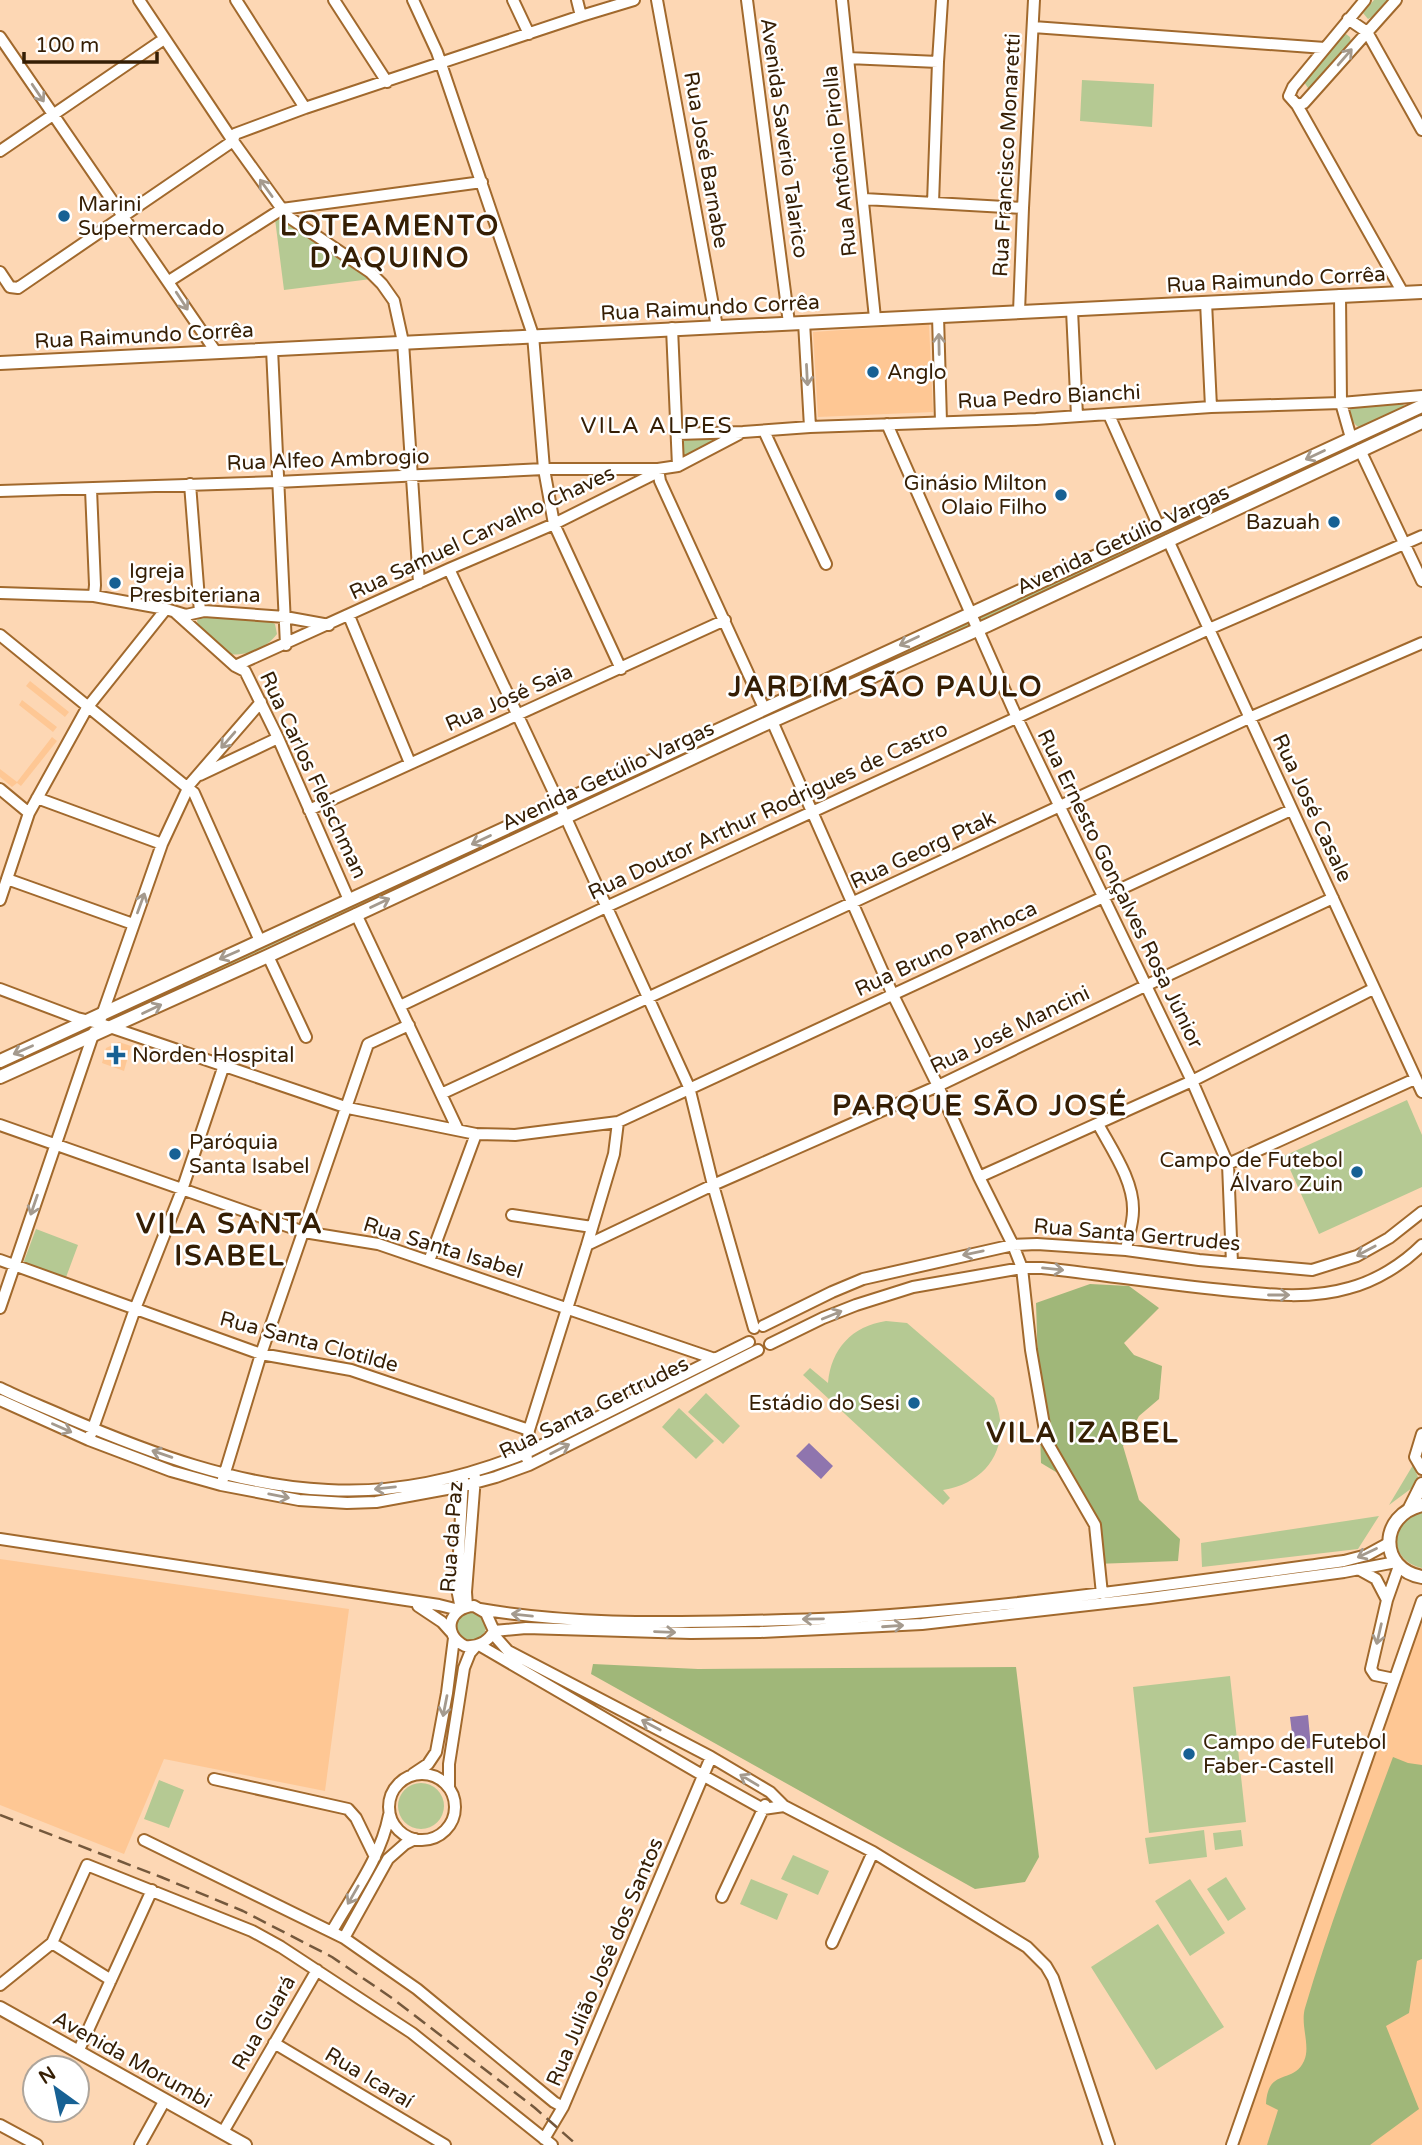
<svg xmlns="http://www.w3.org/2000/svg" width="1422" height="2145" font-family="'Varela Round',sans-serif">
	<rect width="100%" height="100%" fill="#fdd7b4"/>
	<path fill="#fec794" d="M929,324L933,412L818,417L813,332Z
		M30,681L69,712L65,717L26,686Z
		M22,700L57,727L53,732L19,705Z
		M52,737L57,741L21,786L17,783L12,787L0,777V769L17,782Z
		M119,1042L131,1046L124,1071L102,1063L106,1048Z
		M0,1559L349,1609L325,1791L164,1759L124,1854L0,1805Z
		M1422,1623V2145H1238L1399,1672Z"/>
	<path fill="#b5c993" d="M1374,0H1387L1372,17L1368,19L1363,13Z
		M1346,34L1350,37L1351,42L1312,88H1308L1304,82L1305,80L1342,36Z
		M1082,80L1154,84L1152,127L1080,121Z
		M275,219L283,220L371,279L284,290Z
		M1402,403L1406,408L1360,428C1352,424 1350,415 1350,407L1355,404Z
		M1422,412V419L981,620L978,619V616Z
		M684,438H718L720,440L685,456L682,454L681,440Z
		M205,614L269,621L275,624L277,634C268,647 246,657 231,654L198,627L197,620Z
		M967,622L969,625L967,627L567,809L566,807Z
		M553,811L555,814L551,817L114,1018L111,1016Z
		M81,1030L80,1034L0,1071V1065Z
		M1407,1100L1422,1135V1187L1319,1234L1284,1156Z
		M36,1229L78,1245L65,1280L24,1264V1261Z
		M886,1321L907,1323L994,1398C1013,1442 990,1483 943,1490L950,1498L943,1505L803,1375L810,1368L828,1383C831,1349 852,1326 886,1321Z
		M717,1363L718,1366L535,1457L533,1455Z
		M706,1393L740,1426L723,1444L688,1412Z
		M679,1408L714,1441L696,1459L662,1427Z
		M1413,1465L1420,1482L1389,1505Z
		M1422,1512V1568C1388,1561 1387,1518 1422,1512Z
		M1379,1516L1358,1549L1202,1567L1201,1543Z
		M456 1626a15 15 0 1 1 30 0a15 15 0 1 1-30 0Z
		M1230,1676L1246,1822L1149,1833L1133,1687Z
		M159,1780L184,1790L169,1828L144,1819Z
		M398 1806a23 23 0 1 1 46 0a23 23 0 1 1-46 0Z
		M1204,1830L1207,1857L1149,1864L1145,1838Z
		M1241,1830L1243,1846L1215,1850L1213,1833Z
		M793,1855L829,1871L818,1895L781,1879Z
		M1226,1877L1246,1909L1228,1921L1207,1889Z
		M751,1879L788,1894L777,1920L740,1904Z
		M1190,1879L1225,1933L1190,1956L1155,1901Z
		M1158,1924L1224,2027L1156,2070L1091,1967Z"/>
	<path fill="#a0b779" d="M1090,1284L1129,1286L1159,1308L1124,1343L1134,1355L1162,1366L1159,1399L1139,1416L1123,1446L1139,1500L1180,1539L1178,1561L1095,1564L1093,1526L1061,1475L1041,1463L1036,1303Z
		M593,1664L698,1669L1016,1667L1039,1857L1025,1882L975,1889L591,1674Z
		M1393,1757L1408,1763L1422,1765V1959L1417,1961L1409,2013L1386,2026L1419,2109L1370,2145H1267L1278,2110L1266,2104C1268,2067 1293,2085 1304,2061C1311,2046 1300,2025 1305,2008C1330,1923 1362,1840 1393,1757Z"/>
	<path fill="#8f75ae" d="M809,1443L833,1466L821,1479L796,1456Z
		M1308,1715L1311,1748L1294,1750L1290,1717Z"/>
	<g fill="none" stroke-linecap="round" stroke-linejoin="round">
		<defs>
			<path id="minor" d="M139,0L233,141L287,216L370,272L382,284L394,301L403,342L419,583
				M236,0L305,108
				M334,0L387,82
				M413,0L437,52L533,335L544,469L554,524L621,669
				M513,0L529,34
				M577,0L581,16
				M657,0L717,327
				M747,0L789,323
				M842,0L875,318
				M1365,0L1293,87L1289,96L1297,105L1403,293
				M1348,19L1367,32L1422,130
				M1033,27L1325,48
				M0,37L216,352
				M848,58L938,62
				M1297,105L1304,103L1396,0
				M0,151L164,39
				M864,199L1023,208
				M933,203L938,62L942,0
				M0,272L10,287L18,288L233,141L235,134L305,108L581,16L634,0
				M169,281L282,209L482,182
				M1340,295L1341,403L1351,438
				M1206,302L1211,407
				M1072,310L1077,416
				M1019,312L1023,208L1034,0
				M938,316L941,422
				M804,322L810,427
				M672,328L678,466
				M272,349L286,645
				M1109,415L1159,527
				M887,424L1017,718L1192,1081L1228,1164L1232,1263
				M764,431L826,564
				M677,434L743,432L810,427L1036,419L1211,407L1341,403L1422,396
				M1360,450L1422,581
				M190,484L200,612
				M91,489L95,585L94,596
				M0,491L277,482L544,469H658L660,481L764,708
				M1168,540L1422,1092
				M449,569L565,816L689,1087L713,1185L754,1328
				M0,593L94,596L166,609L186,615L204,611L285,617L329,625
				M176,613L235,666L245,671L278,738L349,900
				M349,616L410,763
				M0,635L194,793L260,941
				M235,666L449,569L554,524L654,474L658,469L678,466L739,434
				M772,721L893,995L938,1086L979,1177L1013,1245L1022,1268L1031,1350L1047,1442L1095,1525L1102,1594
				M200,775L278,738
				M0,789L29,813
				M37,798L162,844
				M309,810L725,620
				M7,879L133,924
				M0,900L29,813L87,708L166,609
				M356,914L458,1130
				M268,956L306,1037
				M0,989L77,1018L98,1023L348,1108L476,1134L515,1135L618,1122L1291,810
				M400,1006L606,907L1209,629L1422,536
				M101,1018L162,844L190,784L261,702
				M441,1094L1249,718L1422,643
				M1098,1124C1112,1150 1134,1181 1133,1211C1133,1224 1128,1237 1126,1250
				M0,1125L304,1232L378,1244L715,1359
				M1228,1164L1415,1079
				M979,1177L1192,1081L1373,989
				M512,1215L592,1227
				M587,1245L713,1185L938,1086L1145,986L1333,898
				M0,1260L261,1354L351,1370L529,1430
				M429,1261L476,1134
				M0,1308L94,1032
				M763,1326L832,1292L863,1279L1013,1245L1037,1244L1126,1250L1199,1260L1312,1270L1357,1256L1389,1238L1422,1212
				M770,1344L823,1318L856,1305L913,1287L1022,1268H1042C1106,1275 1169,1285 1233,1291C1271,1295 1312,1299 1349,1288C1376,1281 1403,1264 1422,1245
				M0,1388C22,1399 46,1408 68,1418C150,1453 238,1486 328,1490C396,1494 464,1478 526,1453L749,1342
				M0,1400L89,1440L171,1471L221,1485L299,1500L347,1503L376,1502L463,1486L496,1477L529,1465L758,1350
				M91,1434L135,1309L182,1190L224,1065
				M1422,1434L1415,1457L1422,1469
				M527,1459L526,1453L529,1430L587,1245L614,1154L618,1122
				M223,1479L261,1354L368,1044L409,1025
				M0,1539L439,1605L459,1610
				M1358,1569L1376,1579L1387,1600
				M418,1606L442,1622L451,1632
				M474,1606L486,1613L494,1631C488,1642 477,1647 465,1646C441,1634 449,1607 474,1606Z
				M467,1607L466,1592L475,1477
				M461,1609L457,1589L463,1479
				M480,1609C567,1624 657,1623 744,1621C797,1620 850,1619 903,1614C1050,1602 1197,1581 1344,1561L1367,1555L1389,1543
				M494,1631L526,1628L691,1633L760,1632L922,1624L1150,1598L1344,1572L1396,1562
				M493,1634L508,1651L711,1757L770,1792L784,1806L873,1852L1027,1947L1046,1966L1053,1978L1109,2145
				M479,1645L704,1776L763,1809L784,1806
				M1394,1679L1375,1675L1371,1669L1387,1600L1399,1566
				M389 1807a33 33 0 1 1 66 0a33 33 0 1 1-66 0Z
				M413,1774L428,1764L436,1752L447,1693L454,1638
				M214,1779L348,1809L356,1818L375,1857
				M449,1788V1764L464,1668L470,1653L477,1645
				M144,1840L344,1938L417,1989L554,2102L563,2107L711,1757
				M722,1897L765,1805
				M332,1931C353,1894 381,1857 389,1815
				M344,1938L388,1859L405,1844L415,1839
				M52,1943L111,1980
				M832,1943L873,1852
				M0,1985L52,1943L87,1865L252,1931L281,1947L412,2033L552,2145
				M274,2043L445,2145
				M78,2052L152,1890
				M0,2125L37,2145
				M223,2132L317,1970
				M544,2139L563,2107
				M140,2145L165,2100
				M1232,2145L1422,1601"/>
			<path id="major" d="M0,363L1422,292
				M0,1061L1422,406
				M0,1077L268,956L761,726L988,625L1422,422
				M1422,1505C1379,1515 1378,1569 1422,1577
				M1410,1508L1422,1484
				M0,2008L245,2145"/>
		</defs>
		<use href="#minor" stroke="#a1692d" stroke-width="14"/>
		<use href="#major" stroke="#a1692d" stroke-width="16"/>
		<use href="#minor" stroke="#fff" stroke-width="10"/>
		<use href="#major" stroke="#fff" stroke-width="12"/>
		<path stroke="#74583c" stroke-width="2.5" stroke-dasharray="14 7" stroke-linecap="butt" d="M0,1815L161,1877L243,1911L332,1957L392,1998L535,2108L577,2145"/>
	</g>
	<defs><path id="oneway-shaft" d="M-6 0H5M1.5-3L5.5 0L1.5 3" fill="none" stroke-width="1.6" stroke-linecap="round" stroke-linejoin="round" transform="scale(1.75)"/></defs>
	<g stroke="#a49a8e">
		<use href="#oneway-shaft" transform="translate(1345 57) rotate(-49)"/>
		<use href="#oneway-shaft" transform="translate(38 93) rotate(56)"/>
		<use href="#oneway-shaft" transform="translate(266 188) rotate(-126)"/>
		<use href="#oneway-shaft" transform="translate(182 301) rotate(57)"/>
		<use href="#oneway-shaft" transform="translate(939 344) rotate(-91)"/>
		<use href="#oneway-shaft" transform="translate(807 375) rotate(87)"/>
		<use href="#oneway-shaft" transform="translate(1315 455) rotate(155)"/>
		<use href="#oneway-shaft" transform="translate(909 641) rotate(155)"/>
		<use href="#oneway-shaft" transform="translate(228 740) rotate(131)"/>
		<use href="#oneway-shaft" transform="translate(481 840) rotate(155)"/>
		<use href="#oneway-shaft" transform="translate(141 903) rotate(-70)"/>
		<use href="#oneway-shaft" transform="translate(380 903) rotate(-25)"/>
		<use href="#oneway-shaft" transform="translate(229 955) rotate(156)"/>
		<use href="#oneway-shaft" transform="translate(152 1009) rotate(-25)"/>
		<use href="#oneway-shaft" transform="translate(23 1050) rotate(156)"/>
		<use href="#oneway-shaft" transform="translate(34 1205) rotate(109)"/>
		<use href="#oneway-shaft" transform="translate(1366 1251) rotate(152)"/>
		<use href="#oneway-shaft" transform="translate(973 1253) rotate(168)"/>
		<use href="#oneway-shaft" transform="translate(1053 1269) rotate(6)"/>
		<use href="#oneway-shaft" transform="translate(1279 1295)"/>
		<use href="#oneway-shaft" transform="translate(832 1315) rotate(-22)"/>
		<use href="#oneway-shaft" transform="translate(62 1428) rotate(24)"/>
		<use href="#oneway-shaft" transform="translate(560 1449) rotate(-27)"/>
		<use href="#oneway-shaft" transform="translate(162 1454) rotate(-161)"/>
		<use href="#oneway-shaft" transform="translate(385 1488) rotate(174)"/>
		<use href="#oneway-shaft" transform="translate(279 1496) rotate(11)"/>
		<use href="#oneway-shaft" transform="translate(1367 1553) rotate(155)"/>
		<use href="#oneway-shaft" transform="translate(522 1615) rotate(-174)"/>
		<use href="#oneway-shaft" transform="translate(813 1619) rotate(179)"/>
		<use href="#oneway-shaft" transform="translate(893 1626) rotate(-4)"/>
		<use href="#oneway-shaft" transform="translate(665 1632) rotate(2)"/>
		<use href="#oneway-shaft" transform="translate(1379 1634) rotate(103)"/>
		<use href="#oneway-shaft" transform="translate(445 1706) rotate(101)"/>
		<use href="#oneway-shaft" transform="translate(651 1725) rotate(-152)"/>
		<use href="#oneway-shaft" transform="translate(749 1780) rotate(-149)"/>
		<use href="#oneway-shaft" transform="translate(353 1895) rotate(120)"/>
	</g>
	<g fill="#176194" stroke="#fff" stroke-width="2.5">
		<circle cx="64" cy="216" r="7"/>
		<circle cx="873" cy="372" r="7"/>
		<circle cx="1061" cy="495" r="7"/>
		<circle cx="1334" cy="522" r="7"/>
		<circle cx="115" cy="583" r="7"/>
		<path d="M112.5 1044.5h7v7h7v7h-7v7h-7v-7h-7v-7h7z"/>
		<circle cx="175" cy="1154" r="7"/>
		<circle cx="1357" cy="1172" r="7"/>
		<circle cx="914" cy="1403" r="7"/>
		<circle cx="1189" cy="1754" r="7"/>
	</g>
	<g text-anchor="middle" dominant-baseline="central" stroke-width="5" stroke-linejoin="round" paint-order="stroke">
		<g font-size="21" fill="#351e04" stroke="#fff">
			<text transform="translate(784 138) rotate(82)">Avenida Saverio Talarico</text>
			<text transform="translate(1007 155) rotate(-87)">Rua Francisco Monaretti</text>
			<text transform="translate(706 160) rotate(80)">Rua José Barnabe</text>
			<text transform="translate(840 161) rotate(-96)">Rua Antônio Pirolla</text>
			<text transform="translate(1276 280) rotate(-3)">Rua Raimundo Corrêa</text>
			<text transform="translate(710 308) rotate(-3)">Rua Raimundo Corrêa</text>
			<text transform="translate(144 336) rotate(-3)">Rua Raimundo Corrêa</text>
			<text transform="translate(1049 397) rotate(-3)">Rua Pedro Bianchi</text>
			<text transform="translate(328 460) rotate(-2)">Rua Alfeo Ambrogio</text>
			<text transform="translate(482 533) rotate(-25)">Rua Samuel Carvalho Chaves</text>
			<text transform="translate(1123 540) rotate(-25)">Avenida Getúlio Vargas</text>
			<text transform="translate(509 698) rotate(-24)">Rua José Saia</text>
			<text transform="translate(313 775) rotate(65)">Rua Carlos Fleischman</text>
			<text transform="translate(608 776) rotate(-25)">Avenida Getúlio Vargas</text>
			<text transform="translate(1312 808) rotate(65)">Rua José Casale</text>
			<text transform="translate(768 811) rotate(-25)">Rua Doutor Arthur Rodrigues de Castro</text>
			<text transform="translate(923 850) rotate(-25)">Rua Georg Ptak</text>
			<text transform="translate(1120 889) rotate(64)">Rua Ernesto Gonçalves Rosa Júnior</text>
			<text transform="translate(946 949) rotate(-25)">Rua Bruno Panhoca</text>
			<text transform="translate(1010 1030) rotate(-26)">Rua José Mancini</text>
			<text transform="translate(1137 1235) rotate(5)">Rua Santa Gertrudes</text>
			<text transform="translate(443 1248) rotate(17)">Rua Santa Isabel</text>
			<text transform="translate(309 1342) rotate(15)">Rua Santa Clotilde</text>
			<text transform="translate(594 1408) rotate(-26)">Rua Santa Gertrudes</text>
			<text transform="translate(452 1537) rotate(-86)">Rua da Paz</text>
			<text transform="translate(605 1962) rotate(-67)">Rua Julião José dos Santos</text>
			<text transform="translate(264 2023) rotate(-60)">Rua Guará</text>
			<text transform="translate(132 2060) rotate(29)">Avenida Morumbi</text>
			<text transform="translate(369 2078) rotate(31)">Rua Icaraí</text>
		</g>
		<g font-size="21" fill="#351e04" stroke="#fff" text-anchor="start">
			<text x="78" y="204">Marini<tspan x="78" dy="24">Supermercado</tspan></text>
			<text x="887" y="372">Anglo</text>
			<text x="1047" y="483" text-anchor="end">Ginásio Milton<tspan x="1047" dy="24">Olaio Filho</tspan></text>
			<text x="1320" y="522" text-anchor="end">Bazuah</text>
			<text x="129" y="571">Igreja<tspan x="129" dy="24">Presbiteriana</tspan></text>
			<text x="132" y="1055">Norden Hospital</text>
			<text x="189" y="1142">Paróquia<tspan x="189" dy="24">Santa Isabel</tspan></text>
			<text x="1343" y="1160" text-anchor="end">Campo de Futebol<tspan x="1343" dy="24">Álvaro Zuin</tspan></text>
			<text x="900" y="1403" text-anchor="end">Estádio do Sesi</text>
			<text x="1203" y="1742">Campo de Futebol<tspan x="1203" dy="24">Faber-Castell</tspan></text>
		</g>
		<g font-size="23" letter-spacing="2" fill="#351e04" stroke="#fff">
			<text x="657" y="426">VILA ALPES</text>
		</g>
		<g font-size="28" font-weight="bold" letter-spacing="2" fill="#351e04" stroke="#fff">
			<text x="390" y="226">LOTEAMENTO<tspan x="390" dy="32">D'AQUINO</tspan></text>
			<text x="886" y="687">JARDIM SÃO PAULO</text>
			<text x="980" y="1106">PARQUE SÃO JOSÉ</text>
			<text x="230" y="1224">VILA SANTA<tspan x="230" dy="32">ISABEL</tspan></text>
			<text x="1083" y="1433">VILA IZABEL</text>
		</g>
	</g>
	<g transform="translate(56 2089) rotate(327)"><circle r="33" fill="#ffffff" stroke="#aea59b" stroke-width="2"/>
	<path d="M0-5L12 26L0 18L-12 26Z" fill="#176194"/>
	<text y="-10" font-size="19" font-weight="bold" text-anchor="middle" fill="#351e04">N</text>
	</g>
	<path d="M24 52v10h133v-10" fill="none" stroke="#351e04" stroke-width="3.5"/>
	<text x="35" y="52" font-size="21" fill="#351e04" stroke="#ffffff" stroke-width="5" paint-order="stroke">100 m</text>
</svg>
